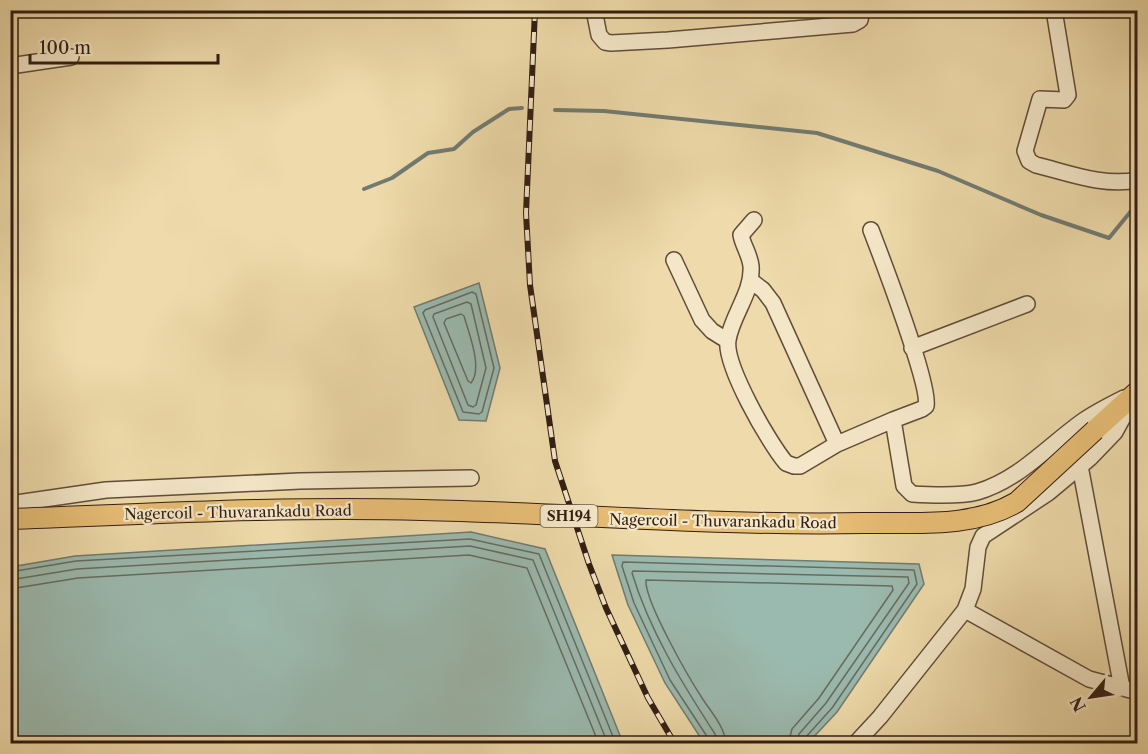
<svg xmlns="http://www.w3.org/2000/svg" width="1148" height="754" font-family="'Libre Caslon Text',serif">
	<rect width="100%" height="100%" fill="#eedaaa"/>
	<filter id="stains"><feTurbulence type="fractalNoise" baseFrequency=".00333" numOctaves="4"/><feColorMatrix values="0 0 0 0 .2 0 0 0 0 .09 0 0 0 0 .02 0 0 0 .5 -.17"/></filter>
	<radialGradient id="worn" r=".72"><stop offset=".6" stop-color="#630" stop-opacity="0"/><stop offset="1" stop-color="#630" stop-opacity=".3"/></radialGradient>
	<path fill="#9bbaaf" stroke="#717b71" stroke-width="1.5" d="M479,283L500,368L486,421L459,420L414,307Z
		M471,532L545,549L623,743H11V567L75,556Z
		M612,555L919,564L924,584L837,712L808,743H704L665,683L628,605Z"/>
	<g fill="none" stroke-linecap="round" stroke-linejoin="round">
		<path stroke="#666c61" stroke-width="1.5" d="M472,292L476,294L494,368L482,412L479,414L463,412L423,313L425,310Z
			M467,302L471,304L486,368L476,405L473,407L468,405L433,317L434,314Z
			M461,314L464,316C469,334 483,368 471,383L468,381L444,323L446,319Z
			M10,572L76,561L470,539L539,554L616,744
			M10,580L77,569L470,546L533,560L608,744
			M10,589L78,578L469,555L527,568L599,744
			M709,744L708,738L670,680L634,603L622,566L623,562L914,570L917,584L832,708L805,738L804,744
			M717,744L715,734C682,683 650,632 632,573L633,571L908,577L909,583L826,703L799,734L797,744
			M726,744C725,727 711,712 702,698C689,678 644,600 646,580L892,586L893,590L819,698L792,729L788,744"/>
		<path stroke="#717b71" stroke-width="4" d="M555,110L604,111L817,133L938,171L1041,215L1109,238L1136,205
			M364,189L392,178L428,153L454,149L473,132L509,109L522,108"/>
		<defs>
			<path id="minor" d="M594,10L599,35L605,42L611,43L668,40L853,24L860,20L862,10
				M1054,10L1068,95L1064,100L1040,99L1025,151L1029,161L1036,165C1069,173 1103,187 1138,180
				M10,66L71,57
				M754,220L741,235C743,246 750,255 751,266C753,292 732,315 728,340C724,365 769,443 786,463L794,466H800L837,444
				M871,230C881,256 931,387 926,406L922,409L893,420
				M674,260L702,320L712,331L728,341
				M750,280L763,290L773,303L837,444L893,420L904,486L912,494C929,495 962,496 977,492C1019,480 1049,445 1083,421C1096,412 1110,405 1124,398
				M912,348L1027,304
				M1080,466L1122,688
				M10,504L106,490L300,481L471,478
				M965,610L1089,679L1138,692
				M855,744L880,717L965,610L973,589L978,547L983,536L1048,493L1090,458L1115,432L1134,397"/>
			<path id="major" d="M1095,430L1138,391"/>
		</defs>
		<use href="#minor" stroke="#604c39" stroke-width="18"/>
		<use href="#major" stroke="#311d13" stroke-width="22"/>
		<use href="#minor" stroke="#f4e7c8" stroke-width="15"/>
		<use href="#major" stroke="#e7bd75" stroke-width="20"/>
		<defs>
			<path id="rail" d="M535,10L526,213L530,285L555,461L589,564L606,608L648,698L675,744"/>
		</defs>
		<use href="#rail" stroke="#311d13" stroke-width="6"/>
		<use href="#rail" stroke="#f4e7c8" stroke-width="4" stroke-dasharray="11" stroke-linecap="butt"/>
		<defs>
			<path id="major-bridge" d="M10,519C148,514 285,506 422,510C569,513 716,526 864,523C915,522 971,529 1017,502L1095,430"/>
		</defs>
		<use href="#major-bridge" stroke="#311d13" stroke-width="22" stroke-linecap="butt"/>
		<use href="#major-bridge" stroke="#e7bd75" stroke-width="20"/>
	</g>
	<g text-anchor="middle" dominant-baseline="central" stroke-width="4.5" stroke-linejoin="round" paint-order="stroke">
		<rect fill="#f4e7c8" stroke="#6c5a49" stroke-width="1.5" x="540.5" y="505" width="57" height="22" rx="4.5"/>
		<g font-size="14" font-weight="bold" fill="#311d13">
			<text x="569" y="516">SH194</text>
		</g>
		<g font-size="15" fill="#311d13" stroke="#f4e7c8">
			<text transform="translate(238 512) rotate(-1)">Nagercoil - Thuvarankadu Road</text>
			<text transform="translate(723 521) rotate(1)">Nagercoil - Thuvarankadu Road</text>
		</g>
	</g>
	<rect width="1148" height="754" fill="none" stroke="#eedaaa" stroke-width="36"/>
	<rect x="12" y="12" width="1124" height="730" fill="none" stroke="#311d13" stroke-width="3"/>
	<rect x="18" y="18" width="1112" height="718" fill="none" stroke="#311d13" stroke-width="1.5"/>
	<g transform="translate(1091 697) rotate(241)" stroke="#f4e7c8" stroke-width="4.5" paint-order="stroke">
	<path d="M0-4.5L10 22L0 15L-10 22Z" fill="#311d13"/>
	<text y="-9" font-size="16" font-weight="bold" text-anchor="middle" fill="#311d13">N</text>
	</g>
	<path d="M30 54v9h188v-9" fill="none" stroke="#311d13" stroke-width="3"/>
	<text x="39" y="54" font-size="18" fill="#311d13" stroke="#f4e7c8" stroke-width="4.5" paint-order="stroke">100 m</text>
	<rect width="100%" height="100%" filter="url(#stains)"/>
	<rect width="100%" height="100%" fill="url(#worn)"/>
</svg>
